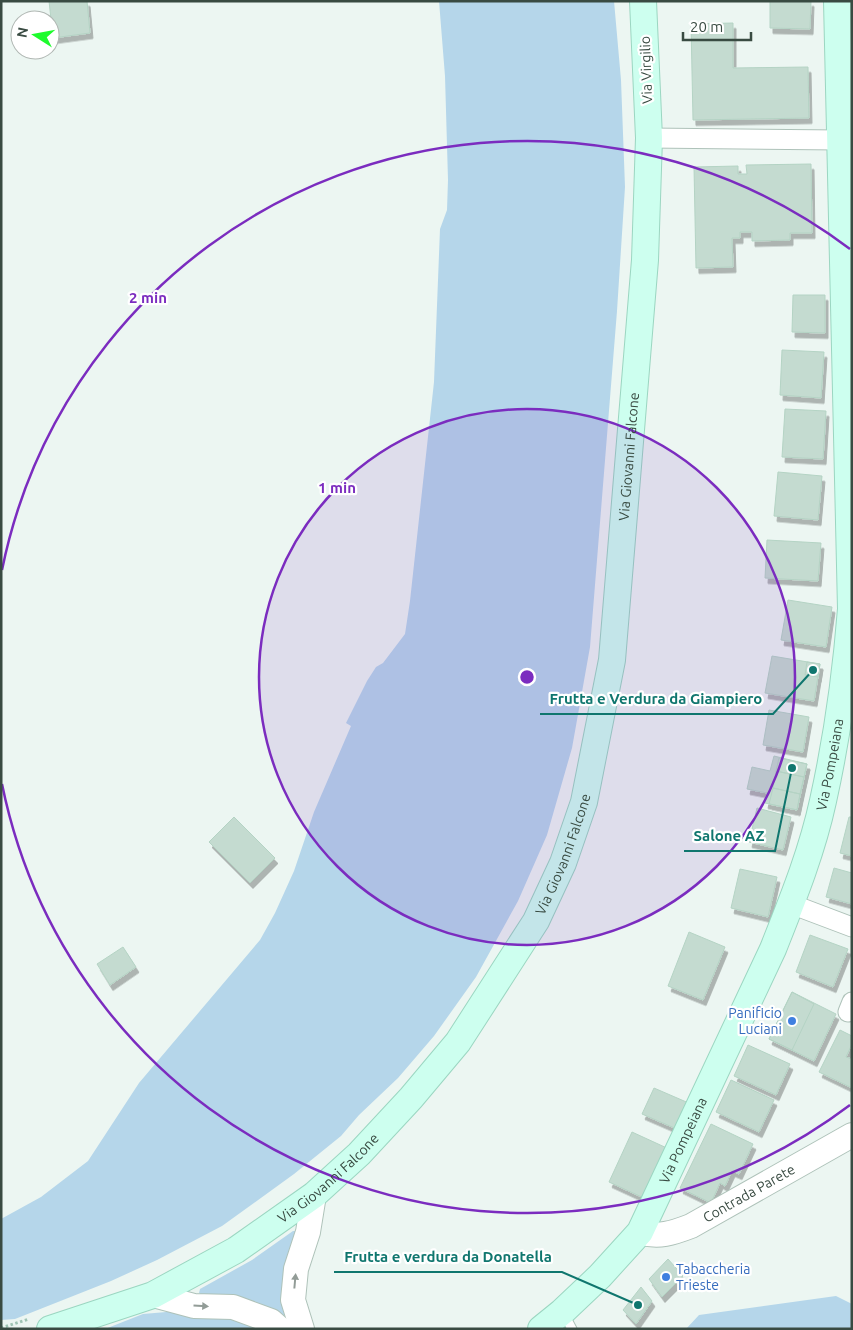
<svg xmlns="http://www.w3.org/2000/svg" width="853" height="1330" font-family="Ubuntu,sans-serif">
	<defs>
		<filter id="shadow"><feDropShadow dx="3" dy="5.5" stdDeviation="0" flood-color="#0004"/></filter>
	</defs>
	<rect width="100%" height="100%" fill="#ecf6f2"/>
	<path fill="#b5d6ea" d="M439,1H614L621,80L625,187L617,311L590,647L572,748L547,835L518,901L476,977L434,1036L398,1078L359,1115L341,1136L294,1174L222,1226L157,1260L111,1281L15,1319L1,1320V1219L41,1197L88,1161L139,1083L260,940L275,913L294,871L314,812L351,726L346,723L367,681L376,667L383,663L405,634L410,601L434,382L440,229L447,210L448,180L445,76Z
		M293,1231H296L288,1317L247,1299L208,1297L202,1295L199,1293L200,1289L252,1260Z
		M836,1296L852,1304V1329H686L699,1315Z
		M178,1311H199L271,1329H105L143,1314Z"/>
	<path fill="#c4dbd0" stroke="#b4d3c4" filter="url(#shadow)" d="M49,1H87L90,33L53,38Z
		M770,1H811L810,29L770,28Z
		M733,23V68L808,67L809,118L693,120L691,24Z
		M811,164L812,233H790V240L752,241V232H740V238H732L733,267L696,268L694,167L738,166V174H747L746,165Z
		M793,295H825V333L792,332Z
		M782,350L824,352L821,398L780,395Z
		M785,409L826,411L823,459L782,457Z
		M778,472L822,476L818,520L774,516Z
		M767,540L821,543L818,581L765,578Z
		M788,600L832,607L826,647L781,640Z
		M772,656L820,664L814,701L765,693Z
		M807,662L820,664L818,677L805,675Z
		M769,710L809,717L803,752L763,745Z
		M774,756L807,764L797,810L765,803L767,793L747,789L752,767L770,771Z
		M779,758L807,764L804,777L776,771Z
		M776,771L804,777L800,794L773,788Z
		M773,788L800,794L797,810L769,804Z
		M757,808L791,817L783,850L749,842Z
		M234,817L275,858L250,883L209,842Z
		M849,817H852V856L840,853Z
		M834,868L852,873V904L826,897Z
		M740,869L777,877L768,917L731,908Z
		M689,932L725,947L703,1000L668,986Z
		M810,935L848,949L833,987L796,972Z
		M123,947L136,967L110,985L97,964Z
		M792,992L814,1004L792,1050L769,1039Z
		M792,992L836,1014L814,1061L769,1039Z
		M840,1030L852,1036V1044L846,1057L852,1059V1088L819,1072Z
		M748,1045L790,1064L776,1095L734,1076Z
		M731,1080L774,1100L759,1132L716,1112Z
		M654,1088L691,1104L679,1130L642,1114Z
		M711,1124L753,1144L739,1174L732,1171L725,1186L720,1183L711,1203L680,1188Z
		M632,1132L669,1149L646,1199L609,1182Z
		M668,1259L683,1276L662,1297L649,1279Z
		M641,1287L652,1301L636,1324L623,1310Z"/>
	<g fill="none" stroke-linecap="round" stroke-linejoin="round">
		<defs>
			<path id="service" d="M564,1314L572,1329"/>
			<path id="minor" d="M649,138L840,140
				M791,904L852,927
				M848,1012L852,1002"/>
			<g id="tertiary">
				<path id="s1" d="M640,1232C658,1238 673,1233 691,1226L852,1135"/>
				<path d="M153,1295L194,1306L233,1307L271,1321L280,1329"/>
				<path d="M302,1329L293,1300L296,1269L308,1232L314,1195"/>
			</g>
			<g id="secondary">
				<path id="s2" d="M50,1329L153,1295L236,1250L314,1195L359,1154L411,1098L458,1042L536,921L563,863L584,802L612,660L645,260L649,138L643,1"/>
				<path id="s3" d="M541,1329L562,1312L600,1276L640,1232L773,949C792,901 812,852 823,801C837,738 846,673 851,609L837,1"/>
			</g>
		</defs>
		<use href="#service" stroke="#aec2b9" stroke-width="11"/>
		<use href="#minor" stroke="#aec2b9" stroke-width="21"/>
		<use href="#tertiary" stroke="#aec2b9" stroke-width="26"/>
		<use href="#secondary" stroke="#9bd6c1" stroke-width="28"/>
		<path stroke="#9fc4b4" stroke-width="3" stroke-dasharray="2.5 2.5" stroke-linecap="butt" d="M1,1328L29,1319"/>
		<use href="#service" stroke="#fff" stroke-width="9"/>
		<use href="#minor" stroke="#fff" stroke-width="19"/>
		<use href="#tertiary" stroke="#fff" stroke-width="24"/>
		<use href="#secondary" stroke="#cdffef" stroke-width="26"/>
	</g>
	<defs><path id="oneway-solid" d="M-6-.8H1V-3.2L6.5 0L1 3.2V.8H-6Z" transform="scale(1.25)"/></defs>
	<g fill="#929c97">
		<use href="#oneway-solid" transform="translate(295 1281) rotate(-85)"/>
		<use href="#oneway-solid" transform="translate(201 1306) rotate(3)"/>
	</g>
	<circle cx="527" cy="677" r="268" fill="#7b2cbf" fill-opacity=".12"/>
	<g fill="none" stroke="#7b2cbf" stroke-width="2.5">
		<circle cx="527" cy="677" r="268"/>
		<path d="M850 1105A536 536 0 0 1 2 784M2 570A536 536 0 0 1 850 249"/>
	</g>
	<g fill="#3f7fe0" stroke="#fff" stroke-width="2">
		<circle cx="792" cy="1021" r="5"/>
		<circle cx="666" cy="1277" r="5"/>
	</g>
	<g text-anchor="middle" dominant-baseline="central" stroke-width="4.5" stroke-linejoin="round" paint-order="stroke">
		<g font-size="14" fill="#394b42" stroke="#fff">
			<text transform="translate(646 70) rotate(-92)">Via Virgilio</text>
			<text stroke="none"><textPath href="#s2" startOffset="1130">Via Giovanni Falcone</textPath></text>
			<text stroke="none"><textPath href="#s3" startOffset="645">Via Pompeiana</textPath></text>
			<text stroke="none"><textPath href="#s2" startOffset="725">Via Giovanni Falcone</textPath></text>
			<text stroke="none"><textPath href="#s3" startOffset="240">Via Pompeiana</textPath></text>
			<text stroke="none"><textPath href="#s2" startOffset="320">Via Giovanni Falcone</textPath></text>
			<text stroke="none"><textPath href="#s1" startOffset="119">Contrada Parete</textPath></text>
		</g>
		<g font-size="14" fill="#366cbe" stroke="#fff" text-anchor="end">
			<text x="782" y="1013">Panificio<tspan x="782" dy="16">Luciani</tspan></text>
			<text x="676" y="1269" text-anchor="start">Tabaccheria<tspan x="676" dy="16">Trieste</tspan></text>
		</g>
	</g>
	<circle cx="527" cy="677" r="8" fill="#7b2cbf" stroke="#fff" stroke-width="2.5"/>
	<g font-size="15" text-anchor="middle" font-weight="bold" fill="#7b2cbf" stroke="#fff" stroke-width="4.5" stroke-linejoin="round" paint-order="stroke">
		<text x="148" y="303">2 min</text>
		<text x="337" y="493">1 min</text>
	</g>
	<path fill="none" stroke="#0f766e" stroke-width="2" d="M813 670L773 714H540M792 768L775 851H684M638 1305L562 1272H334"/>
	<g fill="#0f766e" stroke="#fff" stroke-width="2">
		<circle cx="813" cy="670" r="5"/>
		<circle cx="792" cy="768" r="5"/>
		<circle cx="638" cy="1305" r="5"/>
	</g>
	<g font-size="15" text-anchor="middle" font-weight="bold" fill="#0f766e" stroke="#fff" stroke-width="4.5" stroke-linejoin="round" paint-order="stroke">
		<text x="656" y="704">Frutta e Verdura da Giampiero</text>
		<text x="729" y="841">Salone AZ</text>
		<text x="448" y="1262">Frutta e verdura da Donatella</text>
	</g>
	<rect width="853" height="1330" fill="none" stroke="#394b42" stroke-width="5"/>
	<g transform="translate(35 35) rotate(281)"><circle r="24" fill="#ffffff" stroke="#b0b7b3"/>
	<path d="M0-4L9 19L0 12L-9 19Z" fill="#1efb2d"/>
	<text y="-8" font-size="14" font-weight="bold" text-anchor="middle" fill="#394b42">N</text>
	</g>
	<path d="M683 32v8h68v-8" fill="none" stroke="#394b42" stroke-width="2.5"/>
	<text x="690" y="32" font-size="15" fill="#394b42" stroke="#ffffff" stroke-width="4" paint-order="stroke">20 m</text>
</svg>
